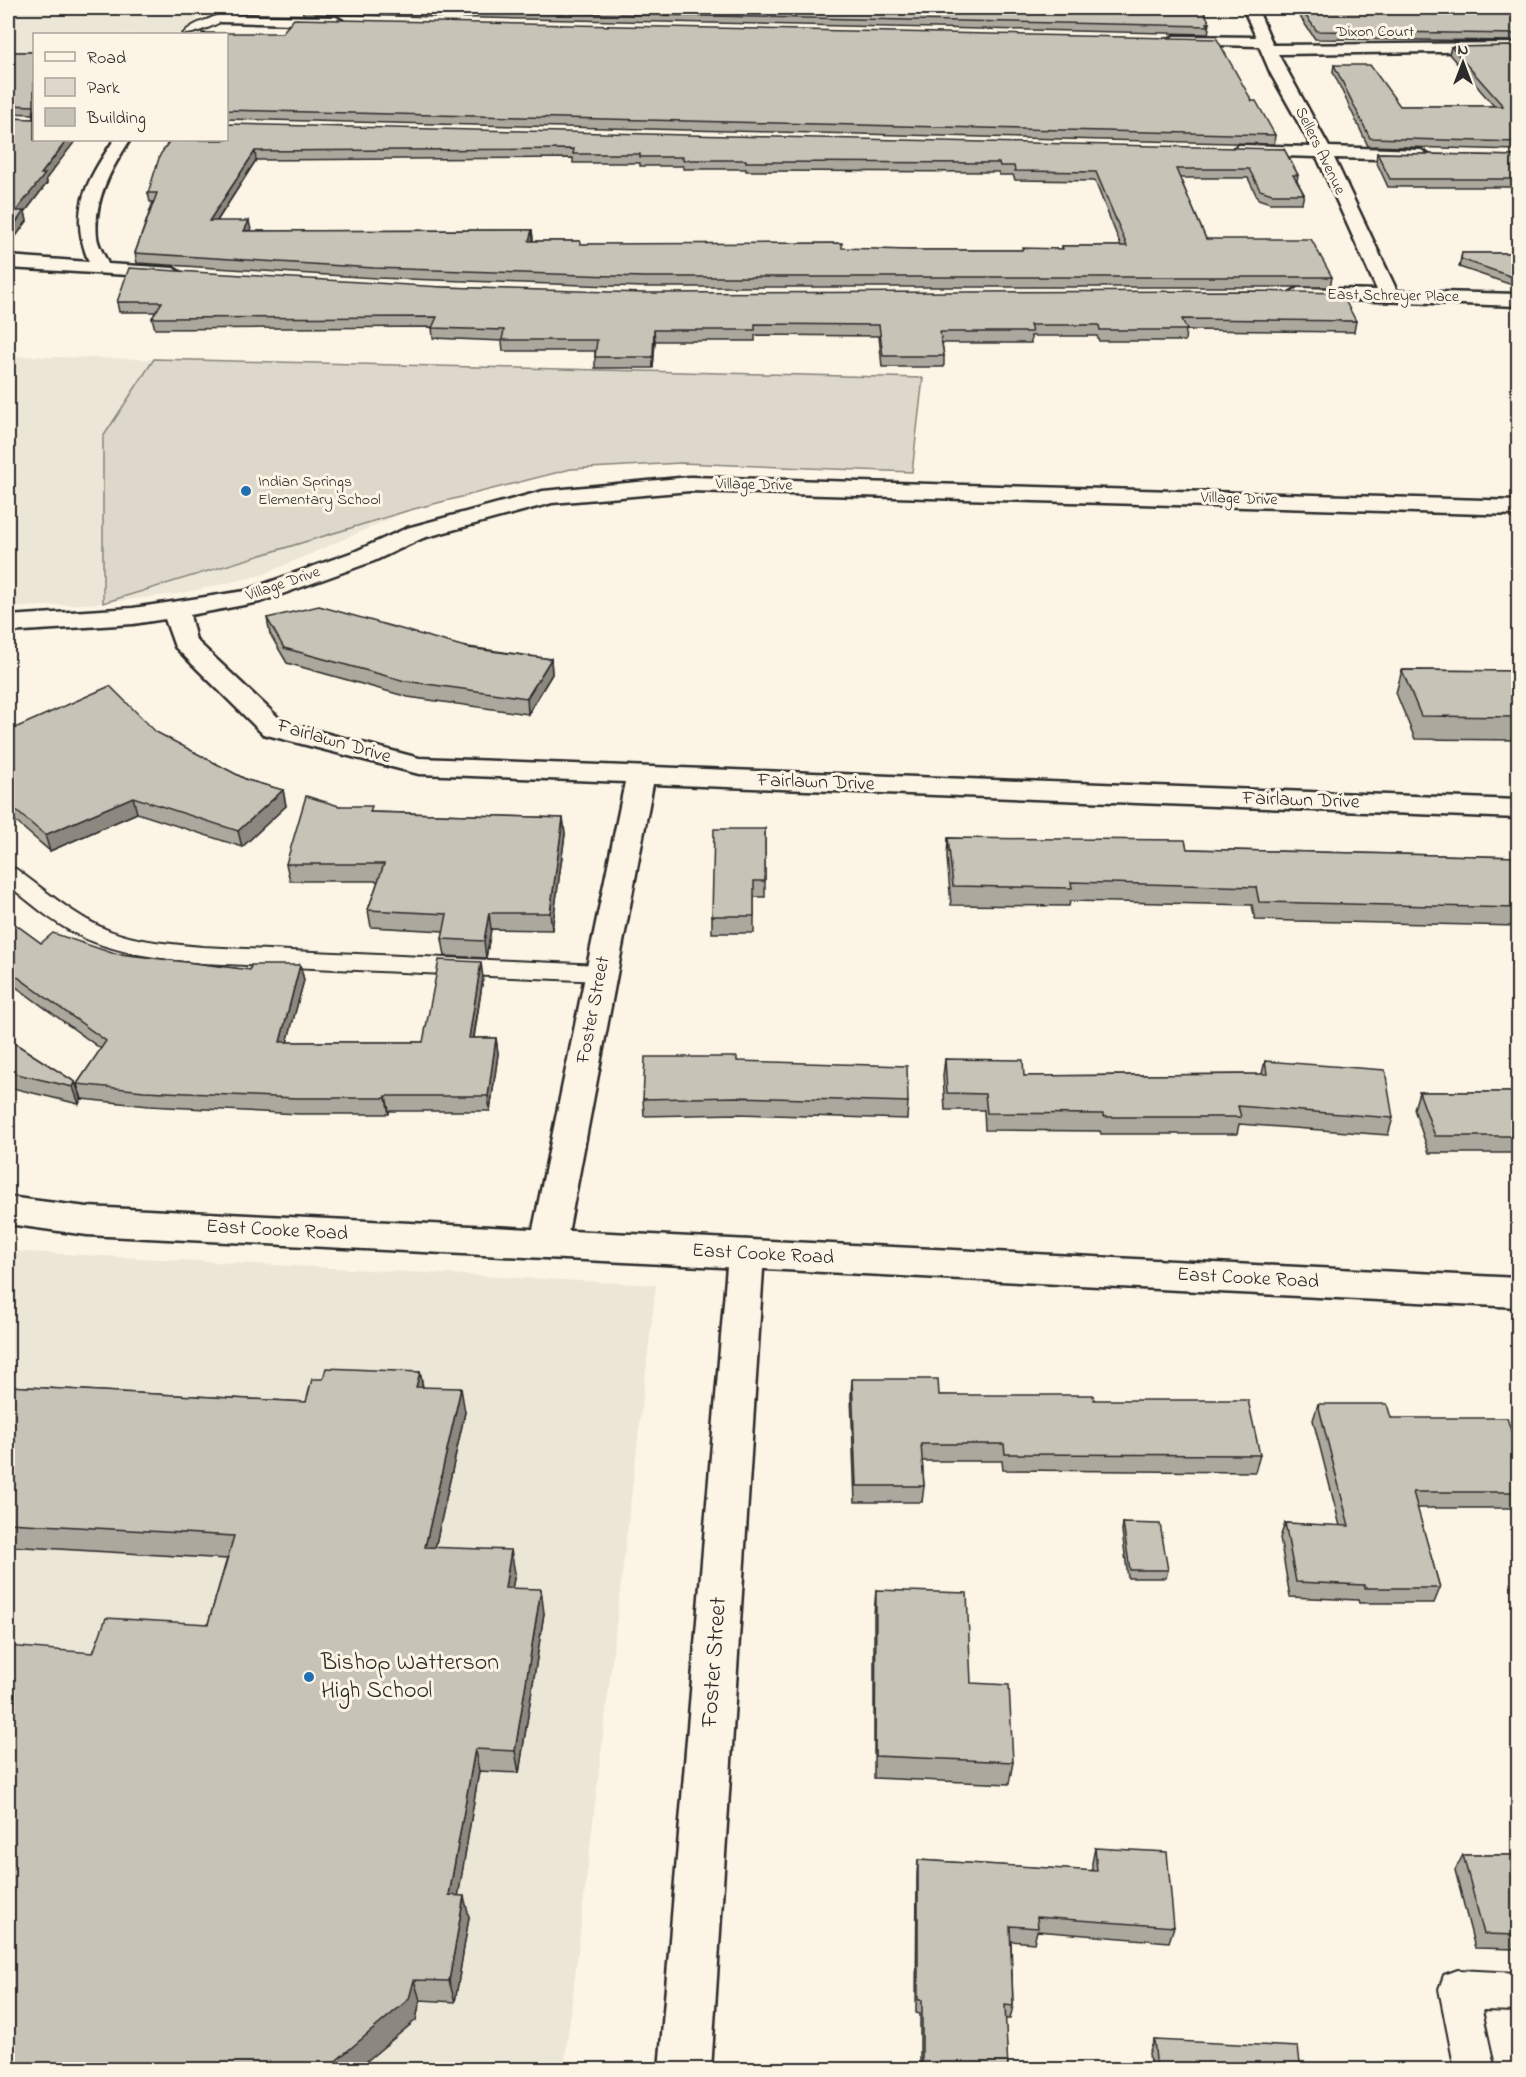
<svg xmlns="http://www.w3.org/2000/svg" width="1526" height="2077" font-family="'Indie Flower',sans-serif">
	<rect width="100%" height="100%" fill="#fcf5e5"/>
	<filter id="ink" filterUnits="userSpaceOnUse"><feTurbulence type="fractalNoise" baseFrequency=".0167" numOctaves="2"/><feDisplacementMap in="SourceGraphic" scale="12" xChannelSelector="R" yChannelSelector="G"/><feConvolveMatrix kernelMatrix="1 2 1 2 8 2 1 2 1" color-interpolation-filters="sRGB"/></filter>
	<g filter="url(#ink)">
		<path fill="#ece6d7" d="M8,8H207L184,34H34V114L8,113Z
			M8,356L366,364L923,378L912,472L681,463L571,469L410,510L262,575L183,593L103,603L8,608Z
			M8,1251L656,1285L564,2069H8Z"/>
		<path fill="#ded8ca" stroke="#84827a" stroke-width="1.5" d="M154,359L923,378L912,472L681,463L571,469L410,510L103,603V437Z"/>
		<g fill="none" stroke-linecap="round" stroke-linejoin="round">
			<defs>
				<path id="service" d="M227,8H238C230,20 196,35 183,34C196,19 215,21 227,8Z
					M8,867L16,869C46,891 75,917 110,931C139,942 171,944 202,947L601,965L610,967L613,973L610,979L601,981L202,963C161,958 117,954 80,936C53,923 31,903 8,885Z
					M1458,1970L1518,1973V2011L1482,2010L1495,2070H1455L1439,1989L1444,1975Z"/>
				<path id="minor" d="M1243,8H1257L1273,45L1518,43V51L1278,54L1329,147L1421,150L1429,155L1421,160L1334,158L1397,291L1518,294V306L1291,298L1288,294L1298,288L1377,290L1317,157L1239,155L1231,150L1239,145L1312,147L1271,74L1259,46L1174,44L1167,40L1174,36L1256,37Z
					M225,15L336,17L343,21L336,25L220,22L218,19L220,16Z
					M114,140H130C111,169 93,200 97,237C98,246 105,256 108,264L173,268L183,274L180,278L8,268V256L89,262C68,212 86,182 114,140Z
					M690,477L1518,501V515L690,491L552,503L423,538L374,561L260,602L190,615L196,640L283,722L419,758L1518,800V818L653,784L566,1244L561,1254L548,1258L535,1254L530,1244L625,782L419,774L263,734L175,647L165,619L133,624L8,632V616L133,608L245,591L356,551L407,528L543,491Z
					M746,1240L759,1244L764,1254L711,2070H659L728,1254L733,1244Z"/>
				<path id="secondary" d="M8,1197L87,1207L1518,1278V1307L87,1235L8,1224Z"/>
			</defs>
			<use href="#service" stroke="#2b2b2b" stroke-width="4"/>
			<use href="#minor" stroke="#2b2b2b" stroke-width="5"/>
			<use href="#secondary" stroke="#2b2b2b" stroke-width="5"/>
			<use href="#service" fill="#fcf5e5" fill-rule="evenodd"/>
			<use href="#minor" fill="#fcf5e5" fill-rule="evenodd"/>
			<use href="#secondary" fill="#fcf5e5" fill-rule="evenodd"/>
		</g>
		<path fill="#aca89d" stroke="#2b2b2b" stroke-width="1.5" fill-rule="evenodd" d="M302,8L1210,23L1208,34L303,14Z
			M1294,8H1518V41L1315,39Z
			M226,34L1252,101L1275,135L1274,144L226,119Z
			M1518,46V150L1368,146L1333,72L1334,65L1400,106H1494L1449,54L1451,47Z
			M8,52H34L47,183L25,212L27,221L8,247V118L33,119V114L8,113Z
			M170,140L1284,149L1298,175L1297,181L1304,194L1302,203H1270L1258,199L1248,178H1180L1206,239L1332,277L1330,287H643L376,278L137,263L135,253L153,202H150L148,193ZM573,158V163H640V166H683V169H746V171L999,172V175H1013L1015,180L1095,181L1121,246H1062V249L1021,250H908L581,244L580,241H533L532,230L251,231L217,221L256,160Z
			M1377,153L1518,156V187H1388L1376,161Z
			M1462,253H1518V287L1459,267Z
			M442,287L1356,321L1354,332L1186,330L1185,341H1099L1097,336H1031V343H942L944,356V367H882L879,336L755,335V341H655L653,368H595V351H503L502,341L433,338L432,327L155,329L152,318L156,312H119L117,302Z
			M267,618L551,659L552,674L528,714L408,697L287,663L270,634Z
			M1402,670L1518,671V740L1415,739L1396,693Z
			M8,731L156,732L247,780L283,790L286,806L242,847L137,813L50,851L8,815Z
			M339,806L373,812L563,818L565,834L552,930L491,929L486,958L445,956L442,939L444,931L371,927L368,910L378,881H290L286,864Z
			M765,829V897H754V933H712V916Z
			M948,838L1187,849L1518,857V926L1255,920L1252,905L1070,901L1069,906L951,905L947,857Z
			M8,919L41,943L112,953L250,970L300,965L304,980L287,1042H423L483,978L474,1038H496L498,1054L490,1111H389V1114H299L149,1106L82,1099L77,1084L101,1049L8,981Z
			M8,1039L75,1082L81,1099L79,1104L8,1087Z
			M945,1059L1024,1076L1262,1074L1265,1061L1393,1118L1388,1135L1239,1124L1237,1134H1101L1100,1131L985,1130L984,1110H945L943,1076Z
			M737,1061L908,1102L907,1119L737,1114L644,1116L643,1099Z
			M1419,1092H1518V1153H1429L1414,1109Z
			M420,1372L423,1387L465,1412L435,1548L515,1573L512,1588L544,1613L519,1773L479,1771L458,1896L469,1917L455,2002L420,2000L416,2020L93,1653L208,1624L227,1559L8,1546V1386L306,1402L323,1379Z
			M852,1379L939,1395L1094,1400L1260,1455L1255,1472L1003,1470L1002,1461H922L924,1486L922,1502H855L851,1396Z
			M1318,1404L1391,1418L1518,1452V1508H1417L1440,1588L1434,1603H1359L1358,1600L1290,1597L1280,1538L1285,1523L1340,1526L1313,1420Z
			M1123,1523L1168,1570L1166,1578H1128L1122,1531Z
			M876,1590L971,1683L1013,1762L1009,1784L874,1778V1614Z
			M1095,1848L1174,1927L1169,1942L1037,1931L1034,1943L1011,1941L1013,2006L1010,2019H1005L1008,2070H920V2014L916,2013L917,1874L918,1860L1092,1871V1863Z
			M1463,1855H1518V1949L1475,1948L1455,1870Z
			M1154,2040L1301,2070H1151L1149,2053Z"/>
		<path fill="#8c8880" stroke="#2b2b2b" stroke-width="1.5" d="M67,140H76L46,179L47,183L25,212L27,221L8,247V234L16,211L41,174Z
			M255,151L256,160L211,230L209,221Z
			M249,221L251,230L244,231Z
			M532,230L533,239L530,250L529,241Z
			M654,330L655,341L653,368V357Z
			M551,659L552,674L528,714L527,698Z
			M283,790L286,806L242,847L238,831Z
			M133,797L137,813L50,851L45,835Z
			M563,818L565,834L552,930L550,913Z
			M489,913L491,929L486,958L484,941Z
			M481,962L483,978L471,1054L469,1038Z
			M300,965L304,980L283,1058L280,1042Z
			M496,1038L498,1054L490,1111L488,1096Z
			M75,1082L81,1099L79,1104L73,1087Z
			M386,1096L389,1111V1114L386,1098Z
			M420,1372L424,1396L416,1387Z
			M461,1388L465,1412L430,1571L425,1547Z
			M511,1550L515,1573L508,1611L505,1588Z
			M541,1589L544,1613L519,1773L515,1751Z
			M475,1749L479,1771L455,1916L449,1895Z
			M464,1896L469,1917L455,2002L449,1981Z
			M414,1980L420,2000L416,2020L356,2070H325Z"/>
		<path fill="#c8c3b7" stroke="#2b2b2b" stroke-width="1.5" fill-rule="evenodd" d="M312,8H1202L1210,23H1207L1209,26Z
			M1300,8H1518V34L1317,31Z
			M294,19L1217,39L1252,101H1256L1275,135L226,110V34H202V33H282Z
			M1518,46V142L1370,138L1334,65H1370L1400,106H1503L1451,47Z
			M8,52H34V140H67L41,174H45L16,211H24L8,234V118L33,119L34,106L8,105Z
			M226,124L1284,149L1298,175H1293L1304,194H1272L1260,190L1249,169H1176L1206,239H1311L1332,277H643L374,268L135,253L157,193H148L160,155L170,140H226ZM574,149L573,154H640V157H683V160H746V162L999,163L1000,166H1014L1015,171L1096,172L1127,246H1062L1063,249L1022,248V250H908L842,248V243L580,244V241H529L532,230L244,231L249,221H209L255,151Z
			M1377,153L1518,156V179H1390Z
			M1462,253H1518V279L1461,259Z
			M129,268L442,287L645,293L1252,291L1341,293L1356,321L1182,319L1187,330H1100L1099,325H1030L1032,332H940L944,356H883L879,325L755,324V330H654L653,357H595L597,340H502L504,330L432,328L437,317L152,318L162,302H117Z
			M319,606L469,648L551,659L527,698L405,681L284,648L267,618Z
			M1402,670L1518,671V717L1421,716Z
			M110,686L156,732L247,780L283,790L238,831L133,797L45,835L8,804V731Z
			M306,796L339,806H372L370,812L563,818L550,913H489L484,941L442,939L447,914L368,910L384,864H286Z
			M714,829H765V881H754V916H712Z
			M948,838L1185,840L1187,849L1518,857V908L1259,902L1256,887L1071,882L1072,888L953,886Z
			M8,919L41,943L53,933L112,953L250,970L251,965H300L280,1042H423L439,960L481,962L469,1038H496L488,1096H386V1098H296L144,1091L77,1084L106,1041L8,970Z
			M8,1039L75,1082L73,1087L8,1072Z
			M645,1057H737V1061L907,1066L908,1102L737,1097L643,1099Z
			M945,1059L1023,1060L1024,1076L1267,1074L1265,1061L1385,1070L1393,1118L1238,1106L1241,1117H1104L1103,1114L987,1113L985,1094L947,1093Z
			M1419,1092H1518V1136H1435Z
			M326,1368L420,1372L416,1387L461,1388L425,1547L511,1550L505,1588L541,1589L515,1751L475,1749L449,1895L464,1896L449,1981L414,1980L409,1999L325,2070H8V1646L93,1653L106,1618L208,1624L234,1536L8,1523V1386L306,1402L312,1379H323Z
			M852,1379H938L939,1395H1093L1094,1400H1248L1260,1455L1005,1454L1004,1444H921L924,1486H856Z
			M1318,1404H1387L1391,1418H1507L1518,1452V1492H1413L1440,1588H1365L1364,1585L1296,1582L1285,1523L1349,1526Z
			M1123,1523L1160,1524L1168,1570H1130Z
			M876,1590L967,1593L971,1683L1009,1685L1013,1762L875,1756Z
			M1095,1848L1167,1852L1174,1927L1037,1917L1038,1928L1010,1926L1013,2006L1005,2005L1008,2070H922V2000H918V1860L1097,1871Z
			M1463,1855H1518V1935L1484,1934Z
			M1154,2040L1298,2047L1301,2070H1157Z"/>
	</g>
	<g fill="#1f6fb2" stroke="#fcf5e5" stroke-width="2">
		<circle cx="246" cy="491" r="6"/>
		<circle cx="309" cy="1677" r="6"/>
	</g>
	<g text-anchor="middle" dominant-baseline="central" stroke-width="6" stroke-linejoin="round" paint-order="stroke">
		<g font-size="16" fill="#2b2b2b" stroke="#fcf5e5">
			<text x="1375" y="32">Dixon Court</text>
			<text transform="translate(1320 151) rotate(64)">Sellers Avenue</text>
			<text transform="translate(1393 296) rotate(1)">East Schreyer Place</text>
			<text transform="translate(754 485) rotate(1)">Village Drive</text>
			<text transform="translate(1239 499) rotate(2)">Village Drive</text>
			<text transform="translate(283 584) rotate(-19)">Village Drive</text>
		</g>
		<g font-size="16" fill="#2b2b2b" stroke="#fcf5e5" text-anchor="start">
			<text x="258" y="482">Indian Springs<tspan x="258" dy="18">Elementary School</tspan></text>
		</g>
		<g font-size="20" fill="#2b2b2b" stroke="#fcf5e5">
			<text transform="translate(334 742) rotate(16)">Fairlawn Drive</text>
			<text transform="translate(816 783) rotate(2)">Fairlawn Drive</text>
			<text transform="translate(1301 801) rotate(2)">Fairlawn Drive</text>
			<text transform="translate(594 1010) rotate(-79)">Foster Street</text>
			<text transform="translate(277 1231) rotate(3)">East Cooke Road</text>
			<text transform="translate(763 1255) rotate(3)">East Cooke Road</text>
			<text transform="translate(1248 1279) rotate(3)">East Cooke Road</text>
		</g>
		<g font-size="24" fill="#2b2b2b" stroke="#fcf5e5">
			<text transform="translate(715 1662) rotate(-86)">Foster Street</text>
		</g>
		<g font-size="24" fill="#2b2b2b" stroke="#fcf5e5" text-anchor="start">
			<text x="321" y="1663">Bishop Watterson<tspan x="321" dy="28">High School</tspan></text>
		</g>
	</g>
	<rect width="1526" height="2077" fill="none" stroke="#fcf5e5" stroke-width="30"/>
	<rect x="15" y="15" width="1496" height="2047" fill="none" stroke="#2b2b2b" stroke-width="2" filter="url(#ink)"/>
	<rect x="33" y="33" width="195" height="108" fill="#fcf5e5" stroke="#a8a49b" stroke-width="1.5"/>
	<rect x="45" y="52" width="30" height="9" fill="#fcf5e5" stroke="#a8a49b" stroke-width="1.5"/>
	<text x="87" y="63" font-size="18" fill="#2b2b2b">Road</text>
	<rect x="45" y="78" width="30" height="18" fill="#ded8ca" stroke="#a8a49b" stroke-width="1.5"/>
	<text x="87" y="93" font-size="18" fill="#2b2b2b">Park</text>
	<rect x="45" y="108" width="30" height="18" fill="#c8c3b7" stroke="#a8a49b" stroke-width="1.5"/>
	<text x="87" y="123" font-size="18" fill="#2b2b2b">Building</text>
	<g transform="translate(1463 63)" stroke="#fcf5e5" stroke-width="4.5" paint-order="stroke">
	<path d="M0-4.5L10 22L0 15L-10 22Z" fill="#2b2b2b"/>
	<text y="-9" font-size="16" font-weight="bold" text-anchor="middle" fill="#2b2b2b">N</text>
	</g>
</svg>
